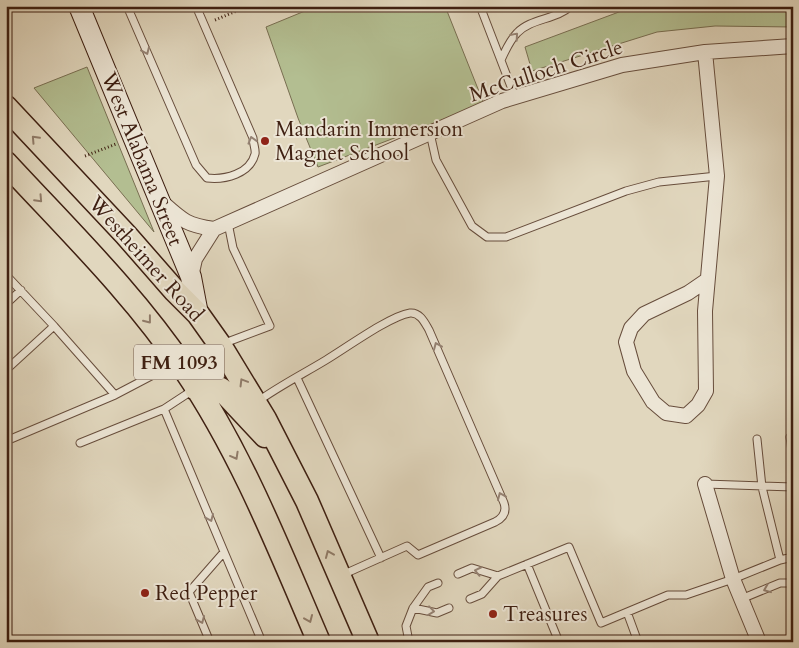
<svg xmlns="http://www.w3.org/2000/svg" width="799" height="648" font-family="Cardo,serif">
	<rect width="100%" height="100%" fill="#e1d7be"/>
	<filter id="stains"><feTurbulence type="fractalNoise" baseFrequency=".004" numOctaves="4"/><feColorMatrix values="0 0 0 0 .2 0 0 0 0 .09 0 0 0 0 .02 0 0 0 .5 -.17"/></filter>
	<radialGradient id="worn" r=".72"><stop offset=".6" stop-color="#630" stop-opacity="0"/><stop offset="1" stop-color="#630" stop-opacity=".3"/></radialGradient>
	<path fill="#b3be91" stroke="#786e51" d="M317,6H445L484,104L318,167L298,118L266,27Z
		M635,6H793V27L715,26L657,32L532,71L525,47Z
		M87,67L154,232L34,88Z"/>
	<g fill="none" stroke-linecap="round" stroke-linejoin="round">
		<defs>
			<path id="lane" d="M127,6L196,165L207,178C225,180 250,174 255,154C256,150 253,143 253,138L196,6
				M480,6L515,97
				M501,60C505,51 510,40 517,33C531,18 556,20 571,6
				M430,133L436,160L472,226L487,237H506L626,191L659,182L717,176
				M6,275L54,326L6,370
				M6,304L21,290
				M54,326L115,395
				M222,344L270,326L233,248L228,223
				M297,378L381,558
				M257,402C279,386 303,374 326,360C346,348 390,316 410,313C420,312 425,323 429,330L504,503C507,512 503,518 495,522L418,555L407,546L342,575
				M164,409L262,642
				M790,437L793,459
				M6,441L115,395L176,363
				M80,443L164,409L193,390
				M705,484L793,487
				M780,560L793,557
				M527,564L559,642
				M458,574L472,568L498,576
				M470,599L482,594L498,576L569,547L601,623L668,595H686L733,579L780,560L762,487L757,439
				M741,599L780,583H793
				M413,608L437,613L449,608
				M627,612L638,642
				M210,642L189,592L224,552
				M409,642L406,626L413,608L428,587L438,583"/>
			<path id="street" d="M705,52L717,176L705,311L706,391L698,405L686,416L666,413L653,402L634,371L626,342L631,328L644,314L688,293L707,280
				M163,203C183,221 187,225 214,229L502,101L622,65L705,52L793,46
				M191,277L195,259L214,229
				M705,484L733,579L759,642"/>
			<path id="secondary" d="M79,6L191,277L198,314"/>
			<path id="primary" d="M6,107L126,235L175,291L198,314L220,345L265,419L307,501L368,642
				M6,163C68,230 134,294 185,370C242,454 279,549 319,642
				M196,389L211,384L221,389L265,436"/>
		</defs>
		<use href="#lane" stroke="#674d3c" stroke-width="9"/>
		<use href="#street" stroke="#674d3c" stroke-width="16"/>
		<use href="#secondary" stroke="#3e1f11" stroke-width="22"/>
		<use href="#primary" stroke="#3e1f11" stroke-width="25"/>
		<path stroke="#3e1f11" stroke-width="3" stroke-dasharray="1 2.5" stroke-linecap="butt" d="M215,20L246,7
			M85,156L116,144"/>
		<use href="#lane" stroke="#ece5d5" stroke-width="7"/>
		<use href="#street" stroke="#ece5d5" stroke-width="14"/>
		<use href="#secondary" stroke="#ece5d5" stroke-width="20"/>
		<use href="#primary" stroke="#e1d7be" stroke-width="22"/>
	</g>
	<defs><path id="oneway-chevron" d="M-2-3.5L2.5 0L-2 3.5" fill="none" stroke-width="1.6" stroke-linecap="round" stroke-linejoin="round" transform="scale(1.25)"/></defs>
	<g stroke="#958273">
		<use href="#oneway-chevron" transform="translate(515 36) rotate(-49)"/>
		<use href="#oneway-chevron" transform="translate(146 51) rotate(67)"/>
		<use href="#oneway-chevron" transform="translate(252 140) rotate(-106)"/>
		<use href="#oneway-chevron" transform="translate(437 346) rotate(-113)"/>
		<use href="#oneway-chevron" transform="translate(501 496) rotate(-113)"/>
		<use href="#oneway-chevron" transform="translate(210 518) rotate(67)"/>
		<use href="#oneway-chevron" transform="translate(478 571) rotate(-168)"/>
		<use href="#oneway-chevron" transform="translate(767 589) rotate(158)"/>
		<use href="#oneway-chevron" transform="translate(431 611) rotate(7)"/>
		<use href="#oneway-chevron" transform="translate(201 620) rotate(67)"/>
	</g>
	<g stroke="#907b68">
		<use href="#oneway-chevron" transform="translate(35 139) rotate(-133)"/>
		<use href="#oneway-chevron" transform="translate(39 199) rotate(47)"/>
		<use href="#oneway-chevron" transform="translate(148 320) rotate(52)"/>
		<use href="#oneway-chevron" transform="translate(243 382) rotate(-121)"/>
		<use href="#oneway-chevron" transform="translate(235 456) rotate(61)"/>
		<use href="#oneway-chevron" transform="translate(329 554) rotate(-113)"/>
		<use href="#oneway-chevron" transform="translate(309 619) rotate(67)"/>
	</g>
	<g fill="#8f2418" stroke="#ece5d5" stroke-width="2">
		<circle cx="265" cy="141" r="5"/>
		<circle cx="145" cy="593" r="5"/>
		<circle cx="493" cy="614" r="5"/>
	</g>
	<g text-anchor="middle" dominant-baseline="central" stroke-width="4" stroke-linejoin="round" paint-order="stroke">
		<rect fill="#ece5d5" stroke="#725a4c" stroke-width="1" x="134" y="344.5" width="90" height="35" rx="4"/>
		<g font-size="20" font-weight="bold" fill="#3e1f11">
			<text x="179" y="362">FM 1093</text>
		</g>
		<g font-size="21" fill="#3e1f11" stroke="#ece5d5">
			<text transform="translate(546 71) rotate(-18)">McCulloch Circle</text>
			<text transform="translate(142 159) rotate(68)">West Alabama Street</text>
			<text transform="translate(146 259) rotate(48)">Westheimer Road</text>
		</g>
		<g font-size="21" fill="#3e1f11" stroke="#ece5d5" text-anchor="start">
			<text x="275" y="129">Mandarin Immersion<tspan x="275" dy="24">Magnet School</tspan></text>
			<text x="155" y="593">Red Pepper</text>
			<text x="503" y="614">Treasures</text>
		</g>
	</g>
	<rect width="799" height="648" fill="none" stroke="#e1d7be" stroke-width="25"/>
	<rect x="8" y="8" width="784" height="633" fill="none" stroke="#3e1f11" stroke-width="2.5"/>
	<rect x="12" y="12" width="774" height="623" fill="none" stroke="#3e1f11"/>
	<rect width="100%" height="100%" filter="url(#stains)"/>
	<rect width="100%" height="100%" fill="url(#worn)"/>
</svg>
